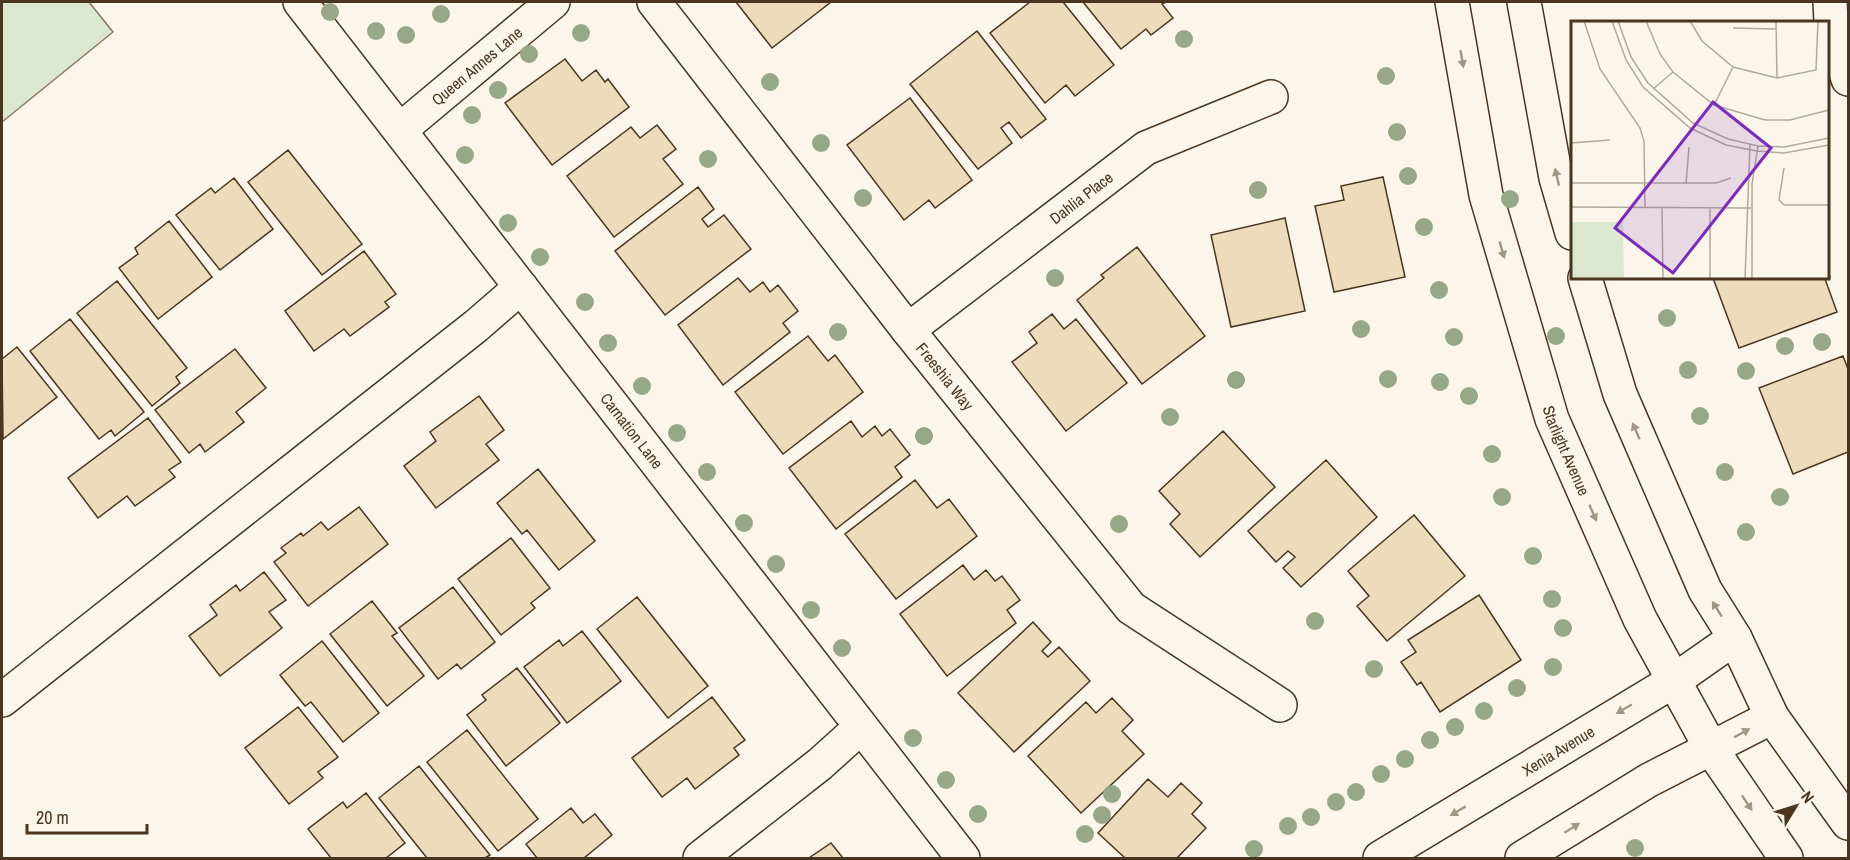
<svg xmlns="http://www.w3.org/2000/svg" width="1850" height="860" font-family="'Archivo Narrow',sans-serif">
	<rect width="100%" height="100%" fill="#fbf6e9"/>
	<path fill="#dce7d0" stroke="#887966" stroke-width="1.5" d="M2,2H89L113,32L2,122Z"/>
	<path fill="#ecdcbc" stroke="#4a3520" stroke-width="1.5" d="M736,2H831L772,48Z
		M1030,2H1063L1114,65L1075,96L1066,85L1045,103L990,33Z
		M1083,2H1166L1162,4L1173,18L1151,35L1146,29L1121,49Z
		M977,31L1046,119L1021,138L1009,122L1001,128L1012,143L978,169L910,84Z
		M565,59L582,81L596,70L605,82L608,79L629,107L552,165L505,103Z
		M910,98L972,180L935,208L929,200L904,220L847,145Z
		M657,125L676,149L663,159L683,184L614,237L567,176L631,127L640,138Z
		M288,150L362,244L322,275L248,182Z
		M1383,177L1405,277L1334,292L1315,206L1344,200L1341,186Z
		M234,178L273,229L220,270L176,215L211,188L215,193Z
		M698,187L714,209L702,219L708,227L724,215L751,249L665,315L615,251Z
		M1285,218L1305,311L1231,327L1211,235Z
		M169,221L212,277L158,319L119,268L138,254L135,248Z
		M1137,247L1205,336L1142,384L1077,300L1104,278L1101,275Z
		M364,251L396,294L385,302L389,307L350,336L344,329L314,351L285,311Z
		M1828,270L1830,277L1825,279L1837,312L1739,348L1713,278H1828Z
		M738,278L750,292L763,282L770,292L778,285L798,311L783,323L790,332L723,385L678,325Z
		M117,281L187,368L176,377L180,383L152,406L77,313Z
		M1052,314L1064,329L1076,319L1127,383L1066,431L1012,362L1037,343L1029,332Z
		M70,319L144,412L115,436L111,430L99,439L30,351Z
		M808,336L828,361L835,355L863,392L783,454L735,392Z
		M17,347L57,397L3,439L2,359Z
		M235,349L266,388L236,412L244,422L205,452L200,444L189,453L155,410Z
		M1843,356L1848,369V452L1793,474L1759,388Z
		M479,396L504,430L486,444L499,460L436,508L404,466L436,441L430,432Z
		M148,418L181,462L169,470L175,477L135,506L127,496L98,518L68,478Z
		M851,421L862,437L875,426L882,436L890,429L910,455L895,467L902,477L836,529L789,468Z
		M1223,431L1275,487L1200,557L1170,524L1180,514L1159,491Z
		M1326,460L1377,517L1301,587L1283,568L1295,557L1288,551L1276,562L1248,531Z
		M538,469L595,541L559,570L527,530L522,534L497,503Z
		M915,480L937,508L949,499L977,536L896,599L845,534Z
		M359,507L388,544L308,606L274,562L286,553L281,548L301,533L303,536L321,522L328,530Z
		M1414,515L1465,576L1387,641L1357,606L1369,596L1348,571Z
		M511,538L550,588L531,603L535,608L501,635L458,579Z
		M963,565L974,580L986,570L995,581L1002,576L1020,600L1007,610L1016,623L947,676L900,614Z
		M264,572L286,600L269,612L282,628L220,676L189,636L217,615L210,605L236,585L240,591Z
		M453,587L495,642L461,669L457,664L438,679L399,628Z
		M1479,595L1521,660L1440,712L1421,682L1417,685L1401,662L1416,652L1408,640Z
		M637,597L708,686L668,718L597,629Z
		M372,601L397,633L392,636L424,676L387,706L330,634Z
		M1033,622L1051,642L1042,651L1048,657L1059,647L1090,681L1014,752L958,693Z
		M582,631L621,681L567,723L524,667L559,640L563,646Z
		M322,641L379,713L343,742L311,702L305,706L280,675Z
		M517,668L560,723L506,766L467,715L486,700L482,695Z
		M712,697L745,740L734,748L739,755L695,789L687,778L662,797L632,758Z
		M1112,698L1133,720L1122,731L1144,754L1081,813L1028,756L1086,702L1096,713Z
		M298,707L338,757L318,772L323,778L289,804L245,748Z
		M467,730L538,819L498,851L427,762Z
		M419,766L490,855L485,858H427L379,798Z
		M1148,779L1168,797L1181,783L1202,803L1192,814L1206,828L1177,858H1125L1098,833Z
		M366,793L405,843L386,858H331L308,829L343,802L347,808Z
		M571,808L583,823L595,814L612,835L584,858H537L526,844Z
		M831,843L843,858H809Z"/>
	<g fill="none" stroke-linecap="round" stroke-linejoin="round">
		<defs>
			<g id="street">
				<path id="s1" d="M300,2L963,858"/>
				<path id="s2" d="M654,2L908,330L1131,608L1280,705"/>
				<path d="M1830,2L1831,22L1848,79"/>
				<path id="s3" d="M400,130L553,2"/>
				<path id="s4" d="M908,330L1146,148L1271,97"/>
				<path d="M2,700L476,326L521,287"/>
				<path d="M700,858L820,764L861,727"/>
			</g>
			<g id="secondary">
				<path id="s5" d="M1452,2L1486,195L1552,419L1640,619L1712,750L1786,858"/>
				<path d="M1524,2L1556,178L1572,233"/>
				<path d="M1585,278L1620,394L1705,590L1735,638L1772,717L1848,823"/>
				<path id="s6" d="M1380,858L1675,680L1735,638"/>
				<path d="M1522,858L1649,780L1772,717"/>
			</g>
		</defs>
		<use href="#street" stroke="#4a3520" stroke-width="36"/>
		<use href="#secondary" stroke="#4a3520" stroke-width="36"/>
		<use href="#street" stroke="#fbf6e9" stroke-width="33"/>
		<use href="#secondary" stroke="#fbf6e9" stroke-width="33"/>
	</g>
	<g fill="#96a887">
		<circle cx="330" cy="12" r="9"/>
		<circle cx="441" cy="14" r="9"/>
		<circle cx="376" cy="31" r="9"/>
		<circle cx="581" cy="33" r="9"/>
		<circle cx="406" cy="35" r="9"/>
		<circle cx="1184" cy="39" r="9"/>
		<circle cx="529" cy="54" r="9"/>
		<circle cx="1386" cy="76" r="9"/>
		<circle cx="770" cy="82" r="9"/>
		<circle cx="498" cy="90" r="9"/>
		<circle cx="472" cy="115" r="9"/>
		<circle cx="1397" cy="132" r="9"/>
		<circle cx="821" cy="143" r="9"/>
		<circle cx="465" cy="155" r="9"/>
		<circle cx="708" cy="159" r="9"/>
		<circle cx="1408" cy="176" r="9"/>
		<circle cx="1258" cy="190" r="9"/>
		<circle cx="863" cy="198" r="9"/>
		<circle cx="1510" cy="199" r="9"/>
		<circle cx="508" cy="223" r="9"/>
		<circle cx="1424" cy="227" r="9"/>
		<circle cx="540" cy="257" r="9"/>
		<circle cx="1055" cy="278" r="9"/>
		<circle cx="1439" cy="290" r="9"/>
		<circle cx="585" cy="302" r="9"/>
		<circle cx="1667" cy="318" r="9"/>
		<circle cx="1361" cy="329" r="9"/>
		<circle cx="838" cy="332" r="9"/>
		<circle cx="1556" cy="336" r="9"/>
		<circle cx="1454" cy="337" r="9"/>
		<circle cx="1822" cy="342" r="9"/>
		<circle cx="608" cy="343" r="9"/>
		<circle cx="1785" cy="346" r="9"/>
		<circle cx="1688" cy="370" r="9"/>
		<circle cx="1746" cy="371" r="9"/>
		<circle cx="1388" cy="379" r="9"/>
		<circle cx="1236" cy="380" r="9"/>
		<circle cx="1440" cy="382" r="9"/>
		<circle cx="642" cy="386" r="9"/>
		<circle cx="1469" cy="396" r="9"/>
		<circle cx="1700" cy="416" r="9"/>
		<circle cx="1170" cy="417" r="9"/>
		<circle cx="677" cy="433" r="9"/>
		<circle cx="924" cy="436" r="9"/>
		<circle cx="1492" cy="454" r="9"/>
		<circle cx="707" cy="472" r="9"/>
		<circle cx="1725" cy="472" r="9"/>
		<circle cx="1502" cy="497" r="9"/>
		<circle cx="1780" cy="497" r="9"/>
		<circle cx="744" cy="523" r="9"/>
		<circle cx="1119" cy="524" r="9"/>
		<circle cx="1746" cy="532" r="9"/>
		<circle cx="1533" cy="556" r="9"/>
		<circle cx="776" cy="564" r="9"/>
		<circle cx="1552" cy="599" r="9"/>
		<circle cx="811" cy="610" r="9"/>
		<circle cx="1315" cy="621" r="9"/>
		<circle cx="1563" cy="628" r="9"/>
		<circle cx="842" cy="648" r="9"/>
		<circle cx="1553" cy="667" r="9"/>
		<circle cx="1374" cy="669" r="9"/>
		<circle cx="1517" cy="688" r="9"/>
		<circle cx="1484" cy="711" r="9"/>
		<circle cx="1455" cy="727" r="9"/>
		<circle cx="913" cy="738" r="9"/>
		<circle cx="1430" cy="740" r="9"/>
		<circle cx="1405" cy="759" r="9"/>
		<circle cx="1381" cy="774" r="9"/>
		<circle cx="946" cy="780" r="9"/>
		<circle cx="1356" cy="792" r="9"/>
		<circle cx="1112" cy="794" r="9"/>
		<circle cx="1336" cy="802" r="9"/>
		<circle cx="978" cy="814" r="9"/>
		<circle cx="1102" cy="815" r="9"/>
		<circle cx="1311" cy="817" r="9"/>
		<circle cx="1288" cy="826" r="9"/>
		<circle cx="1085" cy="834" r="9"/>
		<circle cx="1635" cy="848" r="9"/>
		<circle cx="1254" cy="849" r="9"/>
	</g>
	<defs><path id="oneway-solid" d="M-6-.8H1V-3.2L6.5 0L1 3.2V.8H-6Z" transform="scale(1.5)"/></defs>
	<g fill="#a29684">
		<use href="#oneway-solid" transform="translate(1462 59) rotate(80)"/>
		<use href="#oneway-solid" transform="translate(1557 177) rotate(-103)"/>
		<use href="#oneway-solid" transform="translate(1502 250) rotate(74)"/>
		<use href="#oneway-solid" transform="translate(1636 431) rotate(-114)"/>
		<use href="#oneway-solid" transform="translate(1593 513) rotate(66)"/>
		<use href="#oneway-solid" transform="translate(1717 609) rotate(-122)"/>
		<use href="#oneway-solid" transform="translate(1624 709) rotate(150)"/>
		<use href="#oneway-solid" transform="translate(1742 733) rotate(-29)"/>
		<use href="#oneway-solid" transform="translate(1747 803) rotate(56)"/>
		<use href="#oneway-solid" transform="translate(1458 811) rotate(149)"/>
		<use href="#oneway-solid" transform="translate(1572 828) rotate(-32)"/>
	</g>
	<g text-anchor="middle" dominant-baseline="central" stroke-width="4.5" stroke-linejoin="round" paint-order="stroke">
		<g font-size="16" fill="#4a3520" stroke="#fbf6e9">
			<text stroke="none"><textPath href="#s3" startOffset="100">Queen Annes Lane</textPath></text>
			<text stroke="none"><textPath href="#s4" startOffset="218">Dahlia Place</textPath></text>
			<text stroke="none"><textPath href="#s2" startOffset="474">Freeshia Way</textPath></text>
			<text stroke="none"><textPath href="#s1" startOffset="542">Carnation Lane</textPath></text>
			<text stroke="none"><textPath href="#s5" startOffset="464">Starlight Avenue</textPath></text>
			<text stroke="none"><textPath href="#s6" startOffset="208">Xenia Avenue</textPath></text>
		</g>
	</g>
	<g transform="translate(1571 21)">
		<rect width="258" height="258" fill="#fbf6e9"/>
		<path d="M0,201H52L53,258H0Z" fill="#dce7d0"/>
		<path fill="none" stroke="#b4a999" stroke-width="1.5" d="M13,0L29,48L69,107L73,120L74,187M41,0L55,39L72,66L119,107L155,124L186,130L213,132L258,124M47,0L60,36L77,62L122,102L157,118L187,125L213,126L258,117M75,0L89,33L102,51L143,84L194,99H219L258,89M119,0L131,20L162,46L206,57L245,49L247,0M205,0L206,57M162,7L205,8M82,68L102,51M143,84L162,46M0,122L39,119M213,147L208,179L213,184H258M0,162H145L160,157M115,163L118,126M0,186L180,187M91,187L92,258M139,187V258M174,258L179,123M181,258V163L187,125"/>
		<path fill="#7b2cbf" fill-opacity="0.15" stroke="#7b2cbf" stroke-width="3" d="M142,81L200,127L102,252L44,207Z"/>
		<rect width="258" height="258" fill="none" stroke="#4a3520" stroke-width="3"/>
	</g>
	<rect width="1850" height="860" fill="none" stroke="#4a3520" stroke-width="6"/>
	<g transform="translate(1796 806) rotate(52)" stroke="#fbf6e9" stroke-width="4.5" paint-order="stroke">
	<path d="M0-4.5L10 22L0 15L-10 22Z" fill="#4a3520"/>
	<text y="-9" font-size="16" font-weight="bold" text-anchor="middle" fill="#4a3520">N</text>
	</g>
	<path d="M27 824v9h120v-9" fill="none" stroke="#4a3520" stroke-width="3"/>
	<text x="36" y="824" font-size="18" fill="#4a3520" stroke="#fbf6e9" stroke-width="4.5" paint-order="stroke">20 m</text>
</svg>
